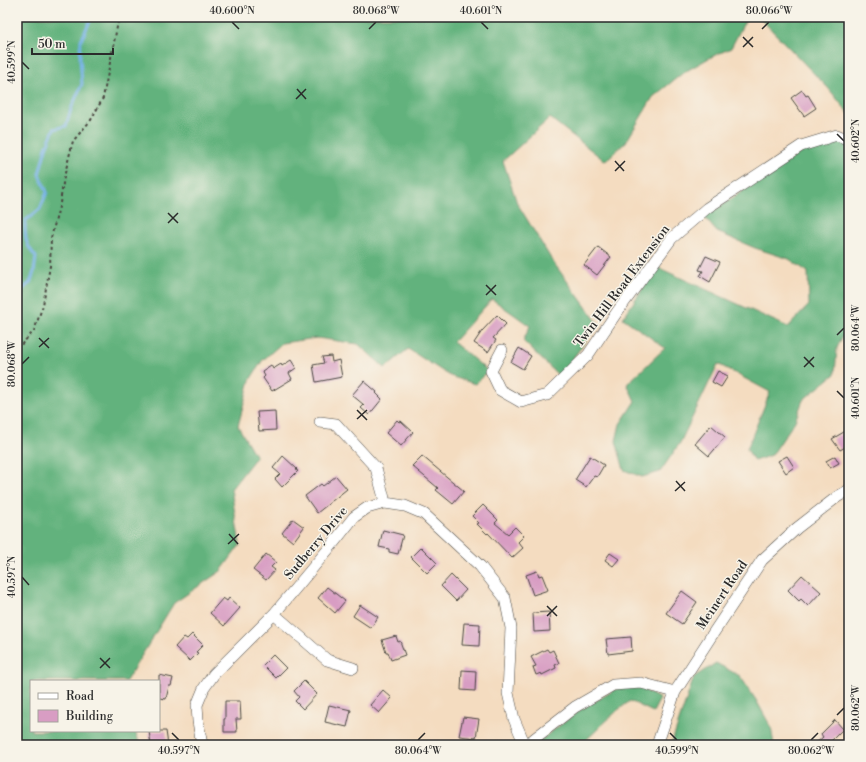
<svg xmlns="http://www.w3.org/2000/svg" width="866" height="762" font-family="'Libre Bodoni',serif">
	<rect width="100%" height="100%" fill="#f7f3e8"/>
	<filter id="ink" filterUnits="userSpaceOnUse"><feTurbulence type="fractalNoise" baseFrequency=".025" numOctaves="2"/><feDisplacementMap in="SourceGraphic" scale="8" xChannelSelector="R" yChannelSelector="G"/><feConvolveMatrix kernelMatrix="1 2 1 2 8 2 1 2 1" color-interpolation-filters="sRGB"/></filter>
	<filter id="wash" filterUnits="userSpaceOnUse"><feTurbulence type="fractalNoise" baseFrequency=".012" numOctaves="4" result="noise"/><feDisplacementMap in="SourceGraphic" scale="16" xChannelSelector="R" yChannelSelector="G"/><feGaussianBlur stdDeviation="0.9" result="paint"/><feColorMatrix in="noise" values="0 0 0 0 0 0 0 0 0 0 0 0 0 0 0 0 0 1.4 0 .05"/><feComposite in="paint" operator="in"/></filter>
	<g filter="url(#wash)">
		<rect width="100%" height="100%" fill="#f4dcc0"/>
		<path fill="#62b27d" stroke="#466e54" d="M17,17H747L731,48L709,58L683,73L653,97L626,142L605,161L550,118L503,161L517,203L553,262L598,323L560,377L523,341L530,326L492,299L453,342L488,371L475,384L450,376L408,349L385,368L358,344L317,338L282,343L262,361L250,380L238,426L256,457L231,489L240,545L221,571L174,603L126,681H31V731H135L140,745H17Z
			M759,17H849V114L829,89Z
			M840,139L849,143V322L837,348L835,374L803,400L795,421L772,455L754,461L747,449L770,392L718,364L680,443L660,472L642,477L624,470L616,441L620,424L635,401L627,384L665,348L623,318L657,267L788,327L809,305L808,272L789,259L755,248L717,232L704,217L806,149Z
			M716,663L740,676L756,700L771,727L774,745H671L694,677Z
			M618,688H641L660,699L653,712L630,701L618,710L584,742L582,745H534L580,710Z"/>
		<g fill="none" stroke-linecap="round" stroke-linejoin="round">
			<path stroke="#73b1e6" stroke-width="3" d="M17,294L30,283L34,272L36,257C25,244 25,238 25,221L40,209L47,192L39,174L46,148L54,129L66,126L71,109L82,84L80,58L81,40L92,17"/>
		</g>
		<g id="blocks">
			<path fill="#d89dc3" d="M802,90L806,96L808,95L816,108L804,116L791,98Z
				M598,247L611,257L597,275L584,265Z
				M706,256L720,262L710,282L700,276L703,271L699,270Z
				M497,315L506,324L493,338L496,340L488,352L474,343L482,331Z
				M519,348L531,356L523,369L511,362Z
				M331,356L332,362L339,360L342,377L316,382L313,365L324,363L322,357Z
				M291,360L296,368L289,373L292,379L272,391L263,378L265,376L262,371L271,365L273,369L281,364L282,366Z
				M718,371L728,376L721,387L712,382Z
				M364,381L377,392L376,393L382,399L369,415L361,408L364,405L352,395Z
				M275,411L276,430L259,431L257,412Z
				M397,420L399,422L401,421L413,432L401,446L386,433Z
				M711,425L725,437L709,456L695,444Z
				M849,429V445L840,450L832,439Z
				M283,456L297,469L296,470L298,471L282,487L275,479L280,474L273,468Z
				M422,456L447,477L464,491L453,504L436,490L438,488L412,466Z
				M590,456L604,465L597,477L594,476L586,487L575,480Z
				M787,456L794,467L786,473L778,461Z
				M835,456L839,463L830,468L826,461Z
				M336,476L347,489L317,513L305,496L321,484L323,486Z
				M483,505L498,520L495,523L508,534L515,527L524,536L518,542L523,548L512,558L488,533L487,534L477,524L479,523L472,516Z
				M293,519L304,527L293,542L282,533Z
				M383,530L403,535L398,554L389,552V549L379,547Z
				M421,547L437,563L427,573L411,557Z
				M610,553L619,559L613,566L605,560Z
				M266,554L276,562L271,567L275,570L266,580L253,570Z
				M537,571L539,576L542,575L548,590L533,595L526,575Z
				M451,575L466,590L456,601L441,586Z
				M802,575L821,592L808,606L801,599L799,601L788,590Z
				M327,587L345,601L335,613L318,598Z
				M682,591L697,602L682,624L666,613Z
				M223,598L227,601L229,598L240,608L224,626L210,613Z
				M360,605L378,617L371,628L353,616Z
				M549,612L550,631L534,632L533,613Z
				M464,623L480,624L479,646L462,645Z
				M192,634L203,645L196,652L198,653L190,661L175,647L184,637L187,639Z
				M396,636L398,642L400,641L405,655L391,660L388,652H386L382,640Z
				M631,637L632,651L608,654L606,639Z
				M547,649L549,652L553,650L559,663L555,665L556,668L542,675L541,673L536,675L533,667L536,666L531,657Z
				M273,655L286,668L276,678L263,665Z
				M462,670L476,671L475,691L461,690Z
				M159,675L173,678L171,686H169L166,699L159,698Z
				M304,681L317,694L303,709L295,701L299,697L294,691Z
				M383,690L392,698L379,713L370,705Z
				M225,701H240L241,719H236L237,732H224V719H225Z
				M329,705L351,710L347,727L325,722Z
				M463,717L479,719L476,738L459,736Z
				M835,720L843,729L827,745H814L823,737L821,734Z
				M149,731H166L168,745H151Z"/>
		</g>
	</g>
	<g filter="url(#ink)">
		<use href="#blocks" fill-opacity="0" stroke="#494641" stroke-width="1"/>
		<g fill="none" stroke-linecap="round" stroke-linejoin="round">
			<defs>
				<path id="street" d="M502,350L491,371L500,390L521,402L547,395L588,355L617,312L672,238L707,208L801,146L837,135L849,140
					M320,422L336,424L376,468L383,494L385,503
					M274,614L327,660L353,668
					M203,745L201,740L198,721L197,705L204,688L214,674L274,614L331,546L354,517L367,508L385,503L405,506L424,514L480,566L505,598L511,628L508,693L514,719L525,745
					M526,745L575,707L613,685L641,683L675,692
					M657,745L675,692L710,638L762,560L797,528L837,497L849,490"/>
			</defs>
			<use href="#street" stroke="#494641" stroke-width="12"/>
			<path stroke="#494641" stroke-width="2" stroke-dasharray="3 3" stroke-linecap="butt" d="M17,349L34,331L43,305L50,266L51,238L60,203L64,177L73,141L91,120L103,98L119,17"/>
			<use href="#street" stroke="#fff" stroke-width="11"/>
		</g>
	</g>
	<path fill="none" stroke="#2b2b2b" stroke-width="1.5" d="M232,22L239,29M481,22L488,29M369,29L376,22M762,29L769,22M743,37L753,47M743,47L753,37M22,62L29,69M297,89L306,99M296,99L306,89M837,134L844,141M615,161L624,171M615,171L625,161M168,213L178,223M168,223L178,213M486,285L496,295M486,295L496,285M837,335L844,328M39,338L49,348M39,347L49,338M804,357L814,367M22,364L29,357M804,367L814,357M837,391L844,398M357,410L367,420M357,419L367,410M676,481L685,491M675,491L685,482M229,534L238,544M228,544L239,534M22,577L29,585M547,606L557,616M547,616L557,606M100,658L110,668M100,668L110,658M837,715L844,708M172,733L179,740M670,733L677,740M418,740L425,733M811,740L818,733"/>
	<g text-anchor="middle" dominant-baseline="central" stroke-width="3" stroke-linejoin="round" paint-order="stroke">
		<g font-size="13" fill="#2b2b2b" stroke="#f7f3e8">
			<text transform="translate(622 286) rotate(-53)">Twin Hill Road Extension</text>
			<text transform="translate(316 543) rotate(-50)">Sudberry Drive</text>
			<text transform="translate(722 595) rotate(-56)">Meinert Road</text>
		</g>
	</g>
	<rect width="866" height="762" fill="none" stroke="#f7f3e8" stroke-width="44"/>
	<rect x="30" y="680" width="130" height="52" fill="#f7f3e8" stroke="#a5a39c"/>
	<rect x="38" y="693" width="20" height="6" fill="#ffffff" stroke="#a5a39c"/>
	<text x="66" y="700" font-size="12" fill="#2b2b2b">Road</text>
	<rect x="38" y="710" width="20" height="12" fill="#d89dc3" stroke="#a5a39c"/>
	<text x="66" y="720" font-size="12" fill="#2b2b2b">Building</text>
	<path d="M32 48v6h81v-6" fill="none" stroke="#2b2b2b" stroke-width="2"/>
	<text x="38" y="48" font-size="12" fill="#2b2b2b" stroke="#f7f3e8" stroke-width="3" paint-order="stroke">50 m</text>
	<rect x="22" y="22" width="822" height="718" fill="none" stroke="#2b2b2b" stroke-width="1.5"/>
	<g font-size="10" text-anchor="middle" fill="#2b2b2b">
		<text x="232" y="14">40.600°N</text>
		<text x="376" y="14">80.068°W</text>
		<text x="481" y="14">40.601°N</text>
		<text x="769" y="14">80.066°W</text>
		<text transform="translate(11 62) rotate(-90)" y="4">40.599°N</text>
		<text transform="translate(855 141) rotate(-90)" y="4">40.602°N</text>
		<text transform="translate(855 328) rotate(-90)" y="4">80.064°W</text>
		<text transform="translate(11 364) rotate(-90)" y="4">80.068°W</text>
		<text transform="translate(855 398) rotate(-90)" y="4">40.601°N</text>
		<text transform="translate(11 577) rotate(-90)" y="4">40.597°N</text>
		<text transform="translate(855 708) rotate(-90)" y="4">80.062°W</text>
		<text x="179" y="754">40.597°N</text>
		<text x="418" y="754">80.064°W</text>
		<text x="677" y="754">40.599°N</text>
		<text x="811" y="754">80.062°W</text>
	</g>
</svg>
